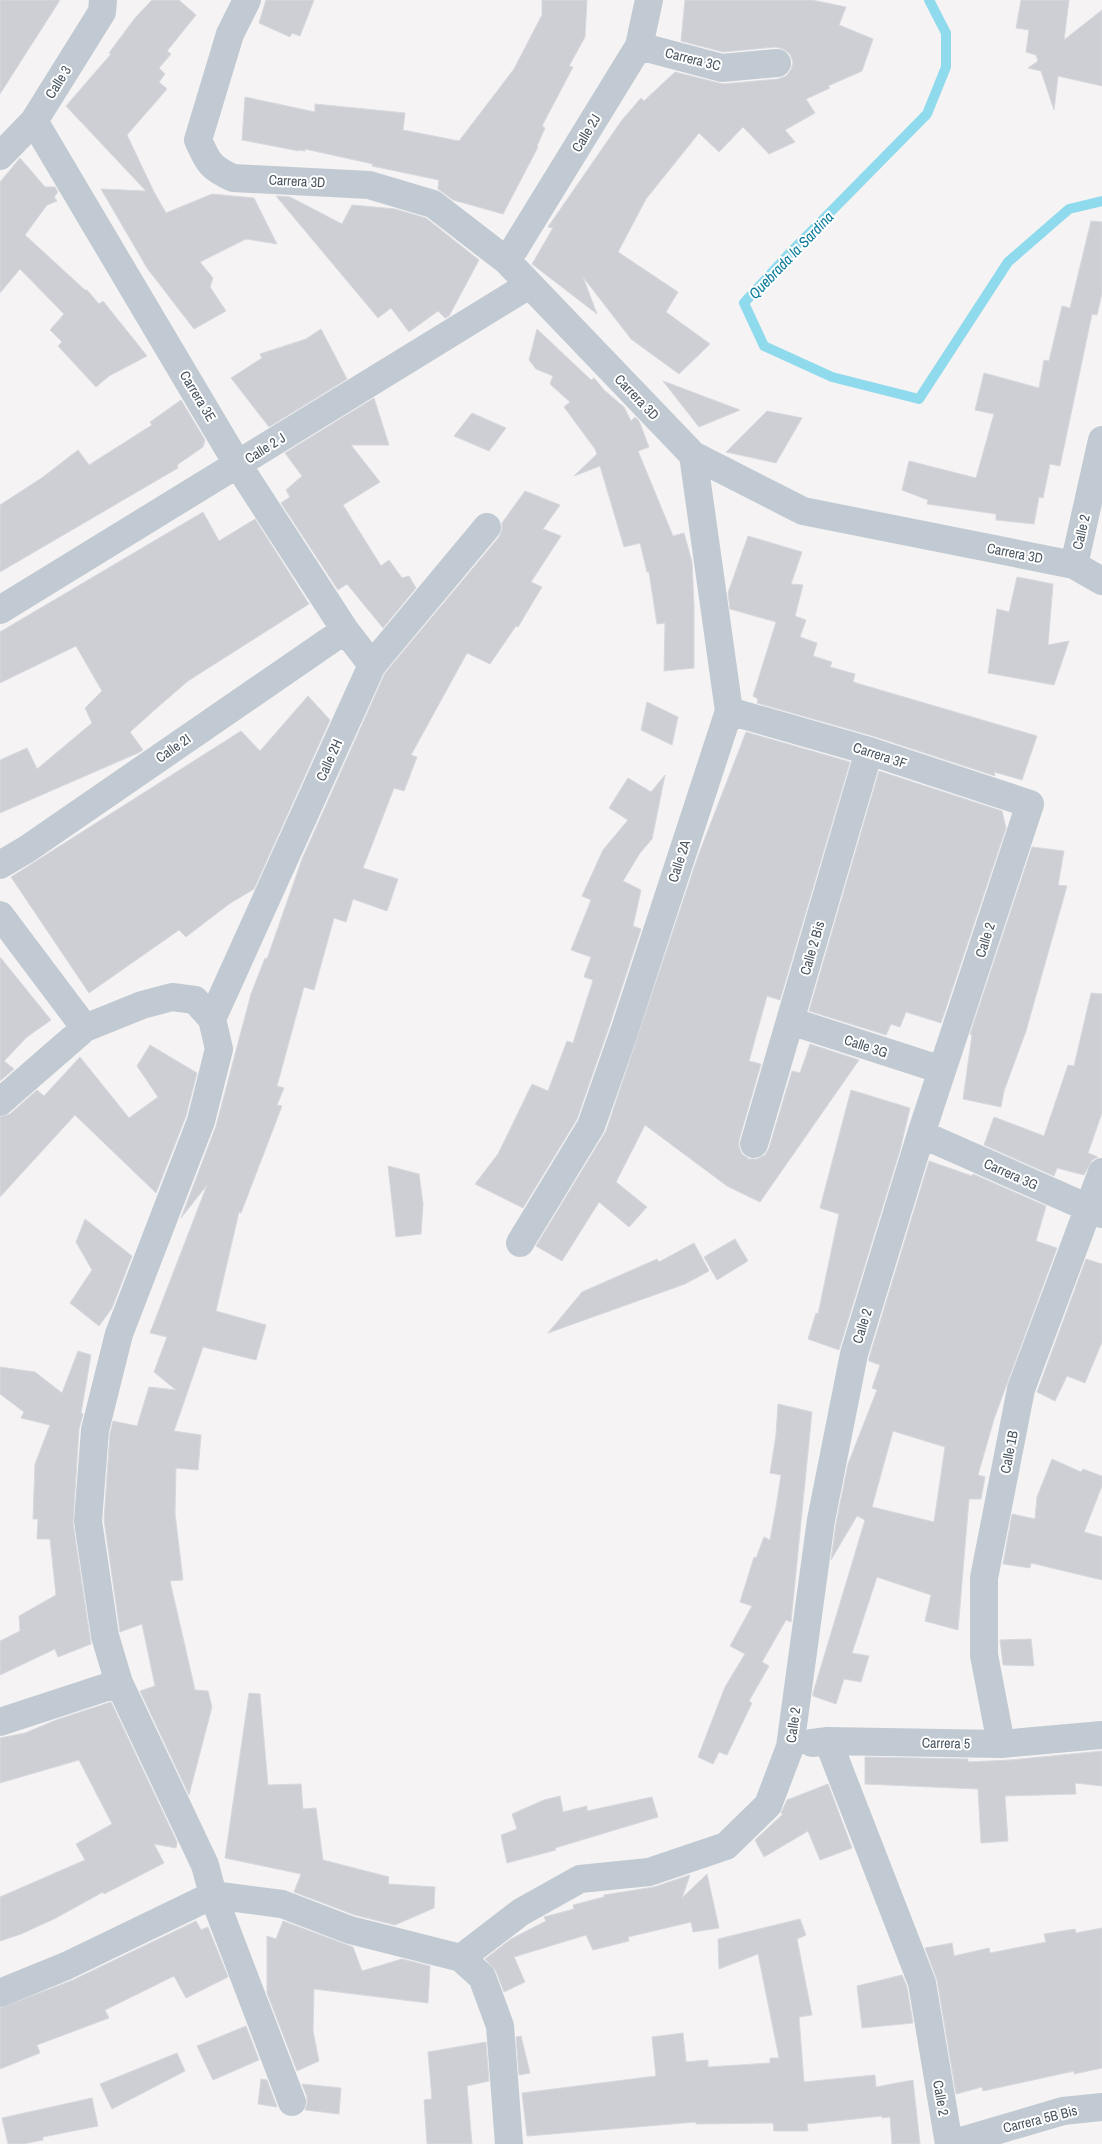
<svg xmlns="http://www.w3.org/2000/svg" width="1102" height="2144" font-family="'Archivo Narrow',sans-serif">
	<rect width="100%" height="100%" fill="#f5f3f3"/>
	<g fill="none" stroke-linecap="round" stroke-linejoin="round">
		<path stroke="#90daee" stroke-width="10" d="M929,0L946,33V67L927,114L789,254L744,303L764,346L832,377L919,399L1008,262L1069,209L1102,201"/>
	</g>
	<path fill="#cdcfd5" stroke="#d7d9de" fill-rule="evenodd" d="M0,0H60L0,94Z
		M152,0H179L196,15L167,51L171,54L159,68L165,74L159,82L167,89L127,135L154,192L166,213L212,194L254,198L277,244L246,239L200,262L213,278L210,287L226,311L194,329L147,268L101,189L146,191L66,106L111,54L109,53L135,18Z
		M266,0H314L300,36L292,33L290,37L259,23Z
		M542,0H587L585,37L569,66L573,67L542,126L545,128L537,146L538,147L503,214L453,200L438,189L439,180L372,166L373,164L305,149V151L299,150V151L242,140L245,97L315,112V104L405,113L403,130L459,141L514,69L542,15Z
		M685,0H812L846,7L839,25L873,39L862,71L828,86L830,88L806,99L815,113L785,130L795,142L769,154L743,127L719,152L699,133L646,199L618,252L678,292L666,312L710,344L679,374L631,339L583,277L597,314L532,264L553,228L548,227L622,120L641,98L644,101L675,72L723,84L778,79L786,76L791,70L793,62L790,54L783,49L776,47L723,52L681,41Z
		M1021,0H1069L1064,40L1102,10V86L1058,76L1054,110L1041,71L1028,68L1038,61L1036,55L1026,52L1029,30L1016,28Z
		M20,158L45,187H55L58,192L54,197L57,201L47,205L25,235L85,290H87L99,304L103,301L147,356L109,376L96,387L58,346L62,342L50,330L64,314L20,269L0,293V182Z
		M276,196L290,197L342,224L352,205L395,209L426,218L479,260L449,316L445,318L438,311L409,332L391,308L378,318Z
		M1091,221L1102,222V293L1097,315L1092,314L1060,466L1050,464L1043,498L1039,497L1034,524L996,520V514L927,504L928,500L902,490L909,461L976,478L994,414L975,410L984,373L1039,388L1044,360L1049,361L1062,306L1070,308Z
		M321,329L347,379L269,427L231,378L262,358L260,354L306,339Z
		M537,329L591,380L594,378L604,390L624,407L631,421L635,417L639,421L649,447L638,451L673,536L684,533L692,562L694,606V668L664,671L665,623L657,624L649,572H647L640,543L624,547L600,466L574,476L597,454L595,449L564,407L570,402L550,384L553,376L536,369L529,360Z
		M663,381L740,410L699,427Z
		M374,398L389,445H351L380,482L343,505L381,566L389,560L402,578L409,576L416,588L383,628L347,584L338,590L281,503L290,497L286,490L302,476L285,453Z
		M181,400L205,440L203,447L177,465L178,468L0,572V505L43,477L78,450L89,465L152,425L150,422Z
		M767,411L802,418L776,463L726,452Z
		M472,413L506,428L489,451L454,436Z
		M525,491L560,505L543,529L561,536L531,582L542,587L518,627L516,626L490,664L467,653L411,755L417,757L404,791L394,788L363,868L398,879L387,911L353,899L346,922L334,918L314,990L304,987L277,1086L284,1088L277,1105L282,1106L241,1213L239,1212L216,1311L266,1325L256,1360L203,1347L174,1431L201,1435L198,1470L176,1468L175,1513L183,1580L170,1581L195,1690L208,1691L212,1707L189,1795L140,1691L155,1686L142,1624L120,1632L104,1520L110,1433L113,1421L137,1426L149,1387L176,1390L154,1372L167,1337L150,1333L207,1185L181,1218L216,1126L251,994L265,958L267,959L302,859L385,673L499,537L502,530V523Z
		M203,512L219,541L255,519L309,604L188,681L159,706L130,732L143,750L138,753L0,813V760L27,748L37,769L92,723L85,708L102,691L76,646L0,683V632Z
		M748,536L802,552L791,584L803,585L795,616L806,620L800,637L817,643L813,656L832,662L830,667L855,674L853,682L1037,736L1022,780L994,772L995,776L873,736L757,703L758,699L753,696L776,622L730,609L728,593Z
		M1017,577L1053,584L1048,645L1069,641L1054,685L988,673L997,609L1009,612Z
		M308,696L330,720L254,889L229,904L186,937L179,930L89,993L11,877L241,731L260,751Z
		M647,702L678,717L672,745L641,730Z
		M746,732L850,762L780,1000L767,996L749,1061L761,1064L739,1140V1147L742,1154L749,1159H757L765,1155L769,1148L792,1071L800,1073L810,1044L859,1060L760,1202L727,1186L645,1125L616,1182L647,1207L629,1227L599,1202L562,1261L536,1246L606,1131L698,856Z
		M879,771L1002,811L1006,828L941,1023L906,1012L900,1027L891,1024L886,1035L809,1011Z
		M665,775L652,839L640,853L623,881L641,890L633,926L641,929L609,1027L577,1119L523,1208L475,1184L498,1154L532,1084L548,1091L567,1041L573,1043L593,980L584,977L591,957L571,950L591,900L582,896L603,850L628,820L609,808L628,778L651,792Z
		M1032,847L1064,851L1058,885L1067,886L1026,1031L1004,1091L1001,1107L963,1099L972,1035L970,1034Z
		M0,957L51,1020L27,1037L4,1061L14,1069L0,1081Z
		M1091,993L1102,994V1113L1088,1153L1098,1157L1092,1160L1084,1175L1057,1168L1054,1176L984,1145L994,1117L1044,1136L1068,1065L1074,1066Z
		M150,1045L197,1073L186,1116L156,1193L75,1115L0,1197V1117L10,1114L37,1090L44,1096L80,1057L129,1118L158,1097L137,1066Z
		M851,1090L910,1108L900,1150L839,1350L808,1339L816,1313L818,1314L839,1214L820,1208Z
		M929,1161L972,1176L973,1174L1046,1206L1036,1241L1057,1248L994,1419L978,1475L985,1477L981,1499H969L958,1630L925,1621L931,1595L877,1577L852,1653L869,1656L861,1682L844,1679L836,1704L813,1696V1693L865,1520L857,1516L831,1560L836,1523L848,1464L877,1390L872,1388L880,1365L869,1361V1358ZM893,1431L945,1447L934,1522L872,1507Z
		M388,1166L419,1174L423,1204L421,1234L396,1237Z
		M85,1219L132,1256L112,1308L99,1326L70,1303L92,1270L76,1242Z
		M735,1239L748,1261L717,1280L704,1257Z
		M694,1243L709,1271L685,1284L548,1333L582,1292L657,1259L659,1262Z
		M1086,1259L1102,1264V1342L1085,1383L1067,1376L1055,1401L1037,1392Z
		M78,1351L91,1355L81,1413L83,1414L79,1429L73,1523L91,1644L58,1657L55,1649L0,1675V1641L20,1631L19,1616L56,1595L50,1539H37L38,1519H33L35,1464L50,1425L21,1418L24,1412L0,1394V1367L35,1372L62,1393Z
		M778,1404L812,1412L791,1622L786,1620L762,1662L769,1666L749,1701L752,1703L727,1755L719,1752L713,1764L698,1757L725,1687L745,1654L730,1646L752,1606L740,1602L754,1557L756,1558L764,1537L770,1540L776,1507L781,1475L770,1473L776,1435Z
		M1052,1459L1081,1472L1083,1469L1102,1476V1486L1084,1532L1102,1537V1580L1031,1563L1030,1568L1003,1564L1012,1514L1035,1519L1037,1497Z
		M1031,1639L1034,1666L1003,1665L1000,1640Z
		M249,1693L260,1694L268,1785L301,1784L303,1809L316,1808L323,1860L389,1877L388,1884L435,1887L434,1908L395,1925L355,1915L294,1892L301,1874L225,1858Z
		M111,1702L177,1842L176,1848L154,1844L164,1863L104,1894L103,1892L54,1919L21,1934L0,1941V1897L85,1860L76,1844L112,1824L79,1760L0,1783V1738L25,1733L56,1720Z
		M1102,1751V1786L1075,1783L1076,1794L1005,1796L1008,1841L981,1843L978,1789L865,1784V1757L968,1759V1762L1010,1760Z
		M828,1784L852,1848L820,1860L808,1831L764,1857L755,1840L783,1814L781,1813L787,1800Z
		M560,1796L563,1812L587,1806V1811L652,1797L658,1817L555,1848L556,1850L507,1863L501,1835L517,1829L512,1814L544,1800Z
		M707,1874L719,1928L693,1932L691,1922L628,1937L629,1941L593,1950L586,1935L514,1957L525,1982L504,1992L496,1971L485,1959L511,1939L546,1921L544,1917L574,1909L573,1905L604,1897V1895L654,1887L690,1875L682,1898Z
		M800,1919L806,1935L797,1939L812,2015L799,2017L804,2082L875,2075L876,2087L913,2080L920,2144H892L890,2117L882,2118V2116L807,2124L808,2131H774L773,2123L696,2124V2122L527,2136L522,2093L656,2076L652,2037L683,2033L686,2062L708,2060V2067L770,2063V2058H779L758,1954L719,1969L718,1939Z
		M196,1921L201,1930L208,1927L228,1977L186,1998L174,1976L105,2010L109,2018L37,2045L40,2053L0,2069V2008L73,1980Z
		M283,1921L353,1947L362,1971L402,1959L430,1966L428,2003L314,1989L313,2031L319,2061L297,2071L267,1993V1936L276,1939Z
		M1102,1928V2068L1074,2074V2071L983,2091L982,2087L956,2094L937,1980L925,1948L952,1943L954,1956L989,1948L990,1953L1046,1942L1044,1934L1075,1929L1076,1933Z
		M902,1975L907,1987L913,2023L862,2028L857,1986Z
		M246,2026L259,2060L213,2080L197,2046Z
		M521,2036L530,2073L519,2075L516,2037Z
		M486,2042L489,2081L467,2086L472,2144H427L424,2100L432,2099L428,2052Z
		M177,2053L185,2071L112,2109L100,2084Z
		M261,2079L267,2080L277,2107L258,2104Z
		M302,2084L341,2088L339,2114L305,2110L307,2104V2097Z
		M92,2098L98,2126L43,2137V2140L23,2144H8L2,2118Z"/>
	<g fill="none" stroke-linecap="round" stroke-linejoin="round">
		<path stroke="#c1cad2" stroke-width="28" d="M247,0L230,34L198,140C208,162 210,168 233,178L369,185L433,204L507,261L693,455L803,511L1074,565L1102,581
			M639,46L722,68L777,63
			M34,121L238,465L345,630L372,665
			M0,156L34,121L102,12L103,0
			M507,261L639,46L649,0
			M1074,565L1102,440
			M0,610L529,285
			M0,865L27,849L345,630
			M0,915L85,1028L142,1005L172,997L195,1000L212,1019L219,1049L201,1121L119,1334L95,1430L88,1521L105,1636L119,1683L205,1865L213,1895L292,2102
			M212,1019L372,665L487,527
			M790,1021L942,1070
			M0,1102L85,1028
			M921,1134L1102,1214
			M754,1144L869,751
			M520,1243L591,1126L624,1032L729,711L693,455
			M0,1722L119,1683
			M828,1741L922,1983L949,2144
			M812,1743L828,1741L1001,1744L1102,1735
			M1001,1744L984,1655V1578L1021,1389L1102,1172
			M461,1958L521,1912L580,1879L649,1872L726,1846L768,1805L790,1747L821,1520L854,1354L921,1134L1030,804L869,751L729,711
			M0,1993L66,1966L213,1895L282,1904L350,1930L461,1958L482,1977L500,2026L509,2144
			M951,2144L1063,2111L1102,2107"/>
	</g>
	<g text-anchor="middle" dominant-baseline="central" stroke-width="4" stroke-linejoin="round" paint-order="stroke">
		<g font-size="14" fill="#4a5661" stroke="#fff">
			<text transform="translate(693 59) rotate(14)">Carrera 3C</text>
			<text transform="translate(58 82) rotate(-58)">Calle 3</text>
			<text transform="translate(586 133) rotate(-59)">Calle 2J</text>
			<text transform="translate(297 181) rotate(3)">Carrera 3D</text>
			<text transform="translate(198 396) rotate(59)">Carrera 3E</text>
			<text transform="translate(637 397) rotate(46)">Carrera 3D</text>
			<text transform="translate(265 448) rotate(-32)">Calle 2 J</text>
			<text transform="translate(1081 532) rotate(-77)">Calle 2</text>
			<text transform="translate(1015 553) rotate(11)">Carrera 3D</text>
			<text transform="translate(173 748) rotate(-35)">Calle 2I</text>
			<text transform="translate(880 755) rotate(18)">Carrera 3F</text>
			<text transform="translate(329 760) rotate(-66)">Calle 2H</text>
			<text transform="translate(679 861) rotate(-72)">Calle 2A</text>
			<text transform="translate(985 940) rotate(-72)">Calle 2</text>
			<text transform="translate(812 948) rotate(-74)">Calle 2 Bis</text>
			<text transform="translate(866 1046) rotate(18)">Calle 3G</text>
			<text transform="translate(1011 1174) rotate(24)">Carrera 3G</text>
			<text transform="translate(862 1326) rotate(-73)">Calle 2</text>
			<text transform="translate(1009 1452) rotate(-79)">Calle 1B</text>
			<text transform="translate(793 1725) rotate(-82)">Calle 2</text>
			<text transform="translate(946 1743) rotate(1)">Carrera 5</text>
			<text transform="translate(941 2098) rotate(80)">Calle 2</text>
			<text transform="translate(1040 2119) rotate(-14)">Carrera 5B Bis</text>
		</g>
		<g font-size="15" font-style="italic" fill="#0c7c9b" stroke="#fff">
			<text transform="translate(791 255) rotate(-46)">Quebrada la Sardina</text>
		</g>
	</g>
</svg>
